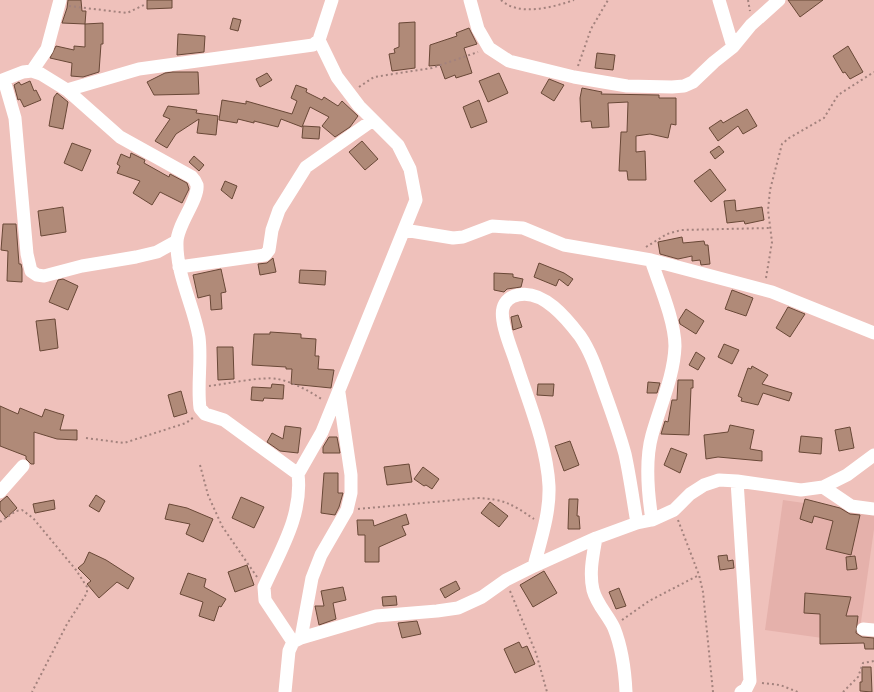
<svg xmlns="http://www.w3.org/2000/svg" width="874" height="692" font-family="Barlow,sans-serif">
	<rect width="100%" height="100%" fill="#efc1bb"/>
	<path fill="#e5b1ab" d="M783,500L874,513V529L858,643L765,630Z"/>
	<path fill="#b08a78" stroke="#694837" d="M68,0H81L82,11H86L85,24L62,23L67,8Z
		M147,0H172V8L147,9Z
		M788,0H823L800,17Z
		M233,18L241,20L238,31L230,29Z
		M415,22V68L392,71L389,54L395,53L394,49L399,47V23Z
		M103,23V44H101L99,72L83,77L71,76L72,63L50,58L56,46L74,50V46L85,47V24Z
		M469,28L477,44L464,48L472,73L456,78L455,75L445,79L440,65L429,66L430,45L457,36L456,33Z
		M178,34L205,36L204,52L177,55Z
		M848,46L863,72L850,79L845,72L843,73L833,56Z
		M597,53L615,55L613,70L595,68Z
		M173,72H198L199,94L154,95L147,82L165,73Z
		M267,73L272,80L260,87L256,79Z
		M499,73L508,93L488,102L479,81Z
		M549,79L564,85L554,101L541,93Z
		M30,81L34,91L36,90L41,100L24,107L20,99L18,100L14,85L19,82L21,85Z
		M296,85L307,89L306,92L322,100L324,97L338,106L342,101L358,116L350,127L335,137L322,126L329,117L310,107L302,127L281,119L278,127L254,121V123L238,119L237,123L219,120L222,100L246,104V101L292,114L297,101L291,98Z
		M582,88L602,92L601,94L659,95V98H676V125L671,124L668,138L650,134L636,136V152L645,151L646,180H628L627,171H619L621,132H627L628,102L608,103L609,127L592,128L591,121L581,122L580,98Z
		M57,93L68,102L63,129L49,126L54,97Z
		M479,100L487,122L471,128L463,107Z
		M168,106L197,110L196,113L218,116L216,135L197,133L199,119L176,134L167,148L155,141L170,119L163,116Z
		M747,109L757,126L743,134L738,126L718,141L709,128L721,120L723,123Z
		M303,126L320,127L319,139L302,138Z
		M362,141L378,159L365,170L349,152Z
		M72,143L91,150L82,171L64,163Z
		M719,146L724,152L715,159L710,152Z
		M131,153L145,160L144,163L169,177L170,174L187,183L189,189L182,203L160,192L152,205L133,193L140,181L117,173L120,166L117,164L121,154L130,158Z
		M194,156L204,165L199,171L189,162Z
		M710,169L726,190L711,202L694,181Z
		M225,181L237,186L232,199L221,190Z
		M735,200L736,211L762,207L764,220L745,224L744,221L727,223L724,201Z
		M63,207L66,232L41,236L38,211Z
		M3,224H16L19,264H21L22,269V282L7,281L8,251L1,250Z
		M682,237L683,243L704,241L705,245H708L710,264L701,265L700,260L692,261V256L678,259L660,254L658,242Z
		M273,258L276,272L260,275L258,264L267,263Z
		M539,263L564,273L573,279L568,286L559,279L556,286L534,277Z
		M221,269L226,292L221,293L222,309L211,310L210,295L198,298L193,275Z
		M300,270L326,271L325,285L299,283Z
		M494,273L513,274V277L523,279L521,287L507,289L504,292L494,290Z
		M63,279L78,286L68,310L49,302L58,280Z
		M732,290L753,298L746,316L725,309Z
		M788,307L805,314L790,337L776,328Z
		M686,309L704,321L696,334L680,324L679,320Z
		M518,315L522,327L513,330L511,317Z
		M55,319L58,348L40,351L36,321Z
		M270,332L301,334V338L316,339L315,356H319L318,369L334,370L331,388L291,384L292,369H286V367L252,365L254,334H270Z
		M724,344L739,350L732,364L718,357Z
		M217,347H233L234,379L218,380Z
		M696,352L705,358L698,370L689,365Z
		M752,366L768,375L762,384L792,393L789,401L763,393L758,405L741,401L742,398L738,396L748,368L751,369Z
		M678,380H693V388H691L689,435L661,434L665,421L668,422L672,400H677Z
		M648,382L660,383L657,393H647Z
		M272,384L284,385L283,399L264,398L263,401L251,400L252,387L271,388Z
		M538,384H554L553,396L537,395Z
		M181,391L187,413L174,417L168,395Z
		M0,406L18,414L20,408L42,417L45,409L64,415L60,430H77V440L57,439L34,432V464H31L26,459V456L0,446Z
		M730,425L754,430L750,449L762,451V461L718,457L706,459L704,435L728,432Z
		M285,426L301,428L298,453L280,451L267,442L272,433L283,439Z
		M850,427L854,448L839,451L835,430Z
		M801,436L822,438L821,454L799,452Z
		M329,437H337L340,453H323V447Z
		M570,441L579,465L564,471L555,446Z
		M671,448L687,454L680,473L664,465Z
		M409,464L412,482L387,485L384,467Z
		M423,467L439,479L432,489L426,485L424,486L414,479Z
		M324,473H338V493H343L339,507L335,515L321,513Z
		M96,495L105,501L99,512L89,506Z
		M7,496L17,508L6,518L0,510V502Z
		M241,497L264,507L254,528L232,518Z
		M569,499H578L577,516H579L580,529H568Z
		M805,499L840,508L850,514L860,515L851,555L826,549L833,521L814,516L812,523L800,519Z
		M54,500L55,509L35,513L33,504Z
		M490,502L508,516L499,527L481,513Z
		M169,504L187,508L213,519L203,542L186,534L190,524L165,519Z
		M406,514L409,524L402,526L406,535L379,547V562H365V535H358L357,520H373L374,526Z
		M89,552L106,560L134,578L128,589L117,582L99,598L87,584L91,581L78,568L84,563Z
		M727,555L728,561L733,560L734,568L720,570L718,556Z
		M855,556L857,569L847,570L846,557Z
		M247,565L254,585L235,592L228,572Z
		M544,571L557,593L533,607L520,585Z
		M188,573L206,579L204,587L226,599L221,607L219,606L214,621L199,616L203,602L180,594Z
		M456,581L460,589L445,598L440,589Z
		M343,587L346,600L333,603L336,619L319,625L315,606H324L321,591Z
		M619,588L626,606L616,609L609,592Z
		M805,593L851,597L846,616H858L856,633L862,637L874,638V649H865L864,643L820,644V614L804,613Z
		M396,596L397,605L383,606L382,597Z
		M417,621L421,634L402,638L398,623Z
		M519,642L522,648L527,646L535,664L515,673L504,649Z
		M862,667H871L872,692L860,691V682H862Z"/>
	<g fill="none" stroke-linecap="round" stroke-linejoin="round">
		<path stroke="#a3827d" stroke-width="2" stroke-dasharray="2 3" stroke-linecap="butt" d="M501,0C519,17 554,7 574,0
			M748,0L750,11
			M69,6L127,13L144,5
			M578,66L591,29L608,0
			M359,87L374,77L432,68L478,52
			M646,247L667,234L681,230L770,228
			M766,278L772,242L768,210L770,190L782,144L789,138L824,118L838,95L874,72
			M209,386C227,384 261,376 278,379C295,383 309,391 323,400
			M86,438L124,443L186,423L194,417
			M200,465L208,495L222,526L257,577
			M358,509L477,498C504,499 512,504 534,519
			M678,520L699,575L703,592L713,692
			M0,522L16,511L22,510L33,518L76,570L87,587V593L67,624L32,692
			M510,591L536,653L547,692
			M622,620L649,601L699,575
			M762,683L780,685L798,692
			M843,692L858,677L863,663L874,661"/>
		<path stroke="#fff" stroke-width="13" d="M470,0L478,29L489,48L509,61L574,77L627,86L672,87L684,86L693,82L714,62L733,47L751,25L779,0
			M719,0L733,47
			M32,71L47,49L60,0
			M4,80L15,118L27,254L31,271L37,275L44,276L82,266L136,257L157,252L177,241
			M0,81L23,72L32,71L41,74L67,90L120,137L192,177C194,179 196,182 197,185C199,199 177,225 177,242C176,275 194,306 199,337C202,361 197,385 200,408L205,414L224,420L298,474C303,515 280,551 264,587L265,600L293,642
			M67,90L139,69L313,45L319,40L332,0
			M404,230L453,238L463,237L492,226L523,228L564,245L651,260L772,292L874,333
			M651,260C659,284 675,321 675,346C674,376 660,406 652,435C645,460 648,494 652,520
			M179,267L265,255L269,250L272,230L279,210L306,167L373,120
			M298,474L322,432L416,200L410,169L398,145L359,106L337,77L319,40
			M737,481L750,681L746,689L741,692
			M823,487L851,506L874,509
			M0,492L23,466
			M596,538C593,555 589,573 593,590C597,605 608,615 614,628C622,648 625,671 626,692
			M534,566C541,539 550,513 549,486C547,446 529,403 517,366C513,352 499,322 503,308C505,301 511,296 518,295C543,289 567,319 580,336C591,352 597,371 603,388C611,410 619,432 625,454C630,477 633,500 637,523
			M863,629L874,630
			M301,638L312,578L321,555L347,510L351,493V475L339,393
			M285,692L289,651L293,642L301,638L376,616L437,611L458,608L482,597L506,580L534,566L596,538L637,523L652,520L674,510L690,494L704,485L719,480L737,481L801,490L823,487L847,475L874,455"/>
	</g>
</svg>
